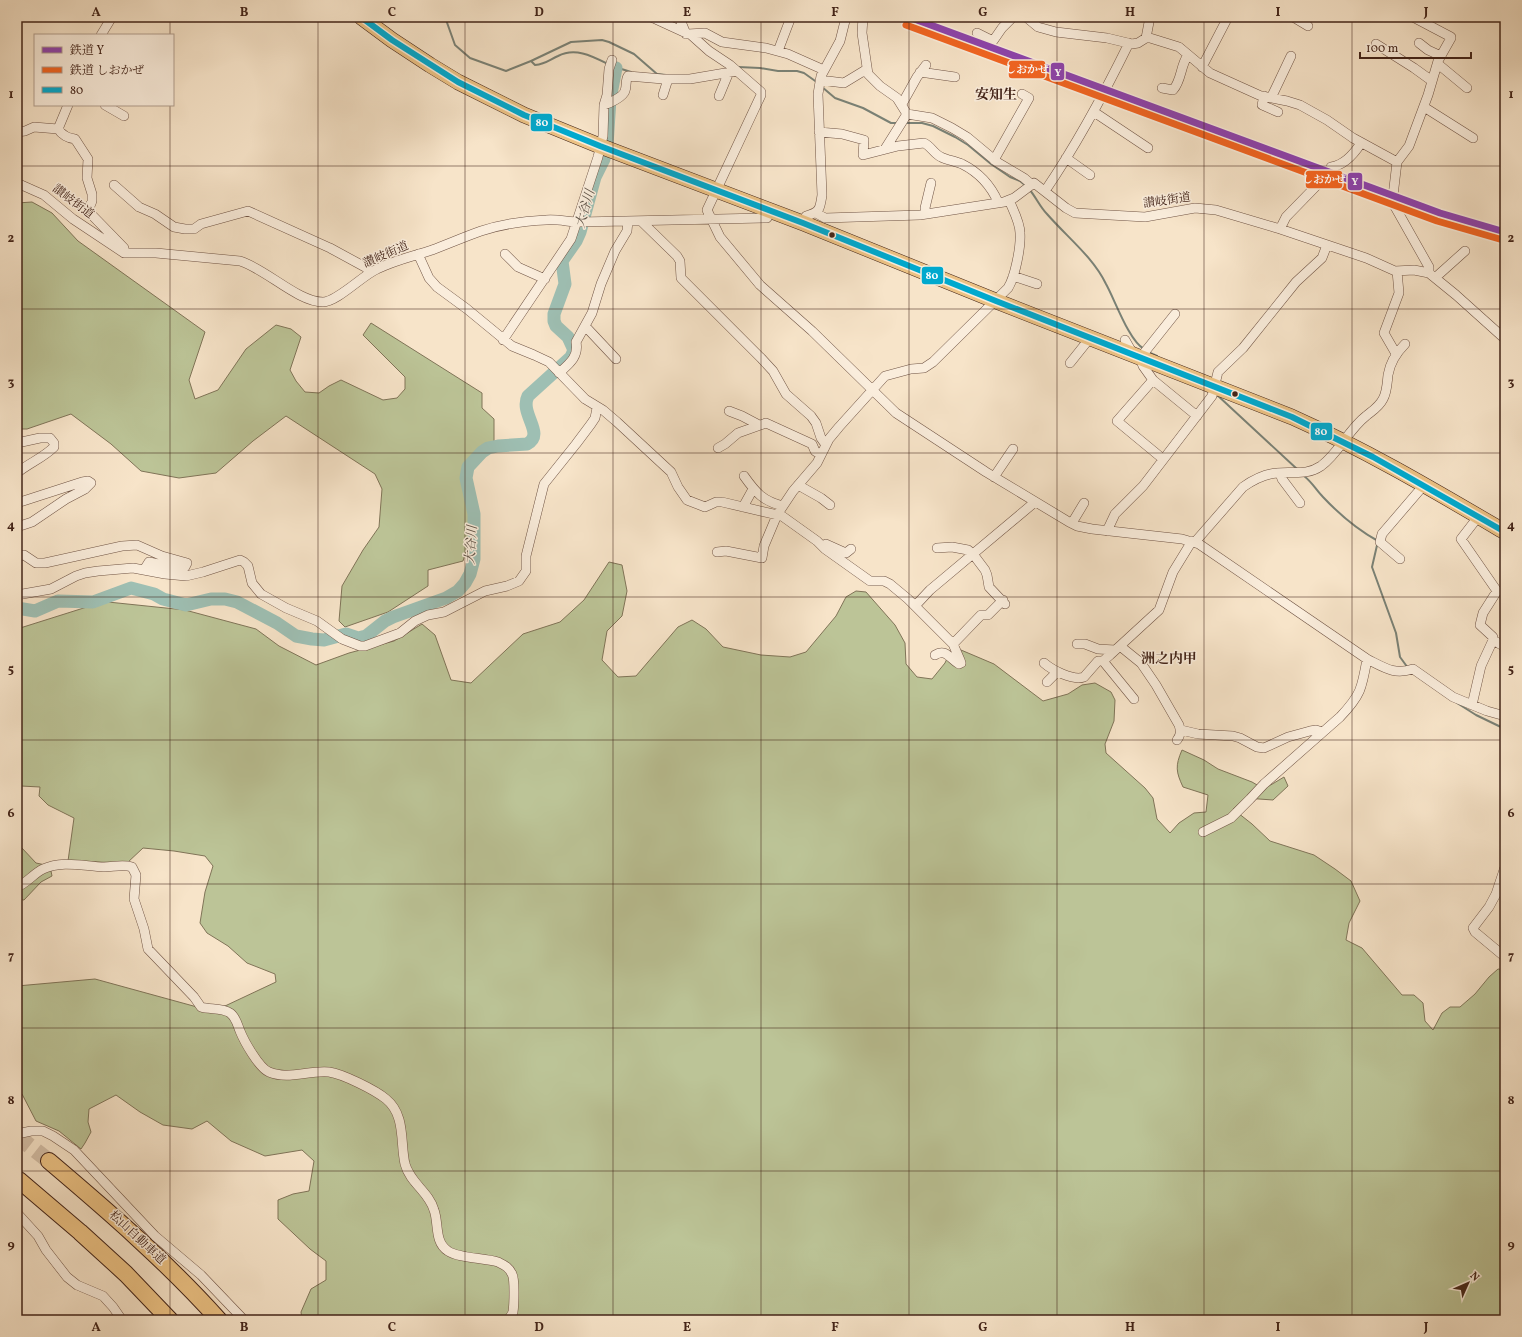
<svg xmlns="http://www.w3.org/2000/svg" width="1522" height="1337" font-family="Vollkorn,'Noto Serif JP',serif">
	<rect width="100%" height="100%" fill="#f7e4c9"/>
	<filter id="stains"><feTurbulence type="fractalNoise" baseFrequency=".005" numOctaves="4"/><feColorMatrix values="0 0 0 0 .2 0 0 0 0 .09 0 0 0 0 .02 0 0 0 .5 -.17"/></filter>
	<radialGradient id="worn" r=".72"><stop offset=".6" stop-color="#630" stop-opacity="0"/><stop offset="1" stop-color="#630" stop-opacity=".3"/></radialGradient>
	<path fill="#bcc497" stroke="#807458" d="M32,202L52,213L78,241L205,332L189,380L195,399L218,390L246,349L276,325L291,329L301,337L290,370L296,381L305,392L319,393L329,386L341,380L383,400L397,398L405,389V377L363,335L371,323L482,393V408L494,419V442L479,449L464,464L462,476L471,518L470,538L463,561L428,570V586L388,612L345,627L339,621L342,586L363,550L379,527L382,489L375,474L286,416L253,441L216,473L179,478L141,471L111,444L71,414L27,429H17V203Z
		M609,562L622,565L627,591L622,616L607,631L602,660L618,677L636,676L678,627L692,620L706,629L723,647L761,655L790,657L806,652L836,616L846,597L856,591L866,592L895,625L905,643L906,664L917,677L932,679L945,663L950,652L961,650L994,664L1043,701L1068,694L1082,685L1095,683L1111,692L1115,700L1114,721L1105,744L1106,753L1145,788L1153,798L1157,819L1170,833L1179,823L1194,813L1206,812L1208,795L1183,787C1176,772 1175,766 1182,750L1204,760L1218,769L1252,782L1264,789L1284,777L1288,786L1273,800L1245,798L1233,809L1252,824L1270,841L1314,855L1335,869L1351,881L1360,901L1349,923L1346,940L1362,948L1402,995H1414L1423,1003L1425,1021L1433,1030L1442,1013L1450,1007H1460L1475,994L1489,977L1498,969L1505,970V1320H302L301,1312L311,1289L326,1280V1261L310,1249L278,1219V1200L293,1194L309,1191L314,1161L302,1150L265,1156L231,1141L207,1121L192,1129L163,1125L140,1112L116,1095L89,1109L88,1122L91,1132L85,1143L81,1149L59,1131L36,1121L22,1094H17V986L95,979L208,1010L225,1006L276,982L275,974L247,963L228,946L207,933L200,923L205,892L213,866L205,856L174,851L143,848L127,863L68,861L74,818L48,805L39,796L40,787L21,786L17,797V629L90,606L108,602L185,610L256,629L279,646L316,665L349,653L394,641L422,624L435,635L451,680L471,683L523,634L560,622L584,600Z
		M17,829L21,847L36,863L50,866L52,876L41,882L24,900L17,899Z"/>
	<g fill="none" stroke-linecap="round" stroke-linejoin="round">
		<path stroke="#7a8175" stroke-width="2" d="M445,17L455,45L470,58L506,71L531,61L535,65C546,64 549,60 558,56C575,47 592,56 608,64
			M531,61L571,42L602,40L609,42L634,54L657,74L666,75
			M612,66L631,72
			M738,67L760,68L778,71H797L804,73L818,83
			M822,87L835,98L863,108L891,123H899
			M905,123H922L933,126L955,137L968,145L991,164L1010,177L1020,181L1026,186
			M1029,189C1036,197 1040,207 1047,214C1067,237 1093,257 1106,284C1115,300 1129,341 1144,349
			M1148,352L1157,356
			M1216,394L1297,469
			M1304,476C1312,482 1316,490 1323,497C1339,514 1358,530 1378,541L1372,567L1396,633L1400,657L1408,668
			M1457,703L1476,715L1505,729"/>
		<path stroke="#9ebfb3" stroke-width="13" d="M607,145L610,99L616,68
			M17,608L35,611L58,601L93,602L131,588L154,594L163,599L186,605L211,599H225L237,602L277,623L296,636L312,639L324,640L346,634L358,638L366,636L385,621L393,617L446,598L458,591L465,583L470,574L474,559V514L466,478L468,467L482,452L488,448L498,446L527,444C546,434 519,414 528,396L571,357L574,350L568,337L556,326L554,321V314L565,284L562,261L576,241L580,232L595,177L604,159"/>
		<path stroke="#d3bea6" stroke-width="16" stroke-dasharray="16 8" stroke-linecap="butt" d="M17,1136L49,1161"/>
		<defs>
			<path id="minor" d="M651,17L688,34L705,33L722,42L766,48L788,54L824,70
				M679,17L686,34
				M863,17L862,33L868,74L880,86L897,98L907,114L932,118L952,128L967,137L997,162L1024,178L1031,184
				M1026,17L1038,27L1056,32L1107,38L1132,44L1138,43L1146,38H1150L1179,47L1210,73L1261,96L1287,101L1300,105L1327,120L1353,138L1397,162
				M1293,17L1308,26
				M1413,17L1451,37V38L1438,61L1428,95L1409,146L1397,162L1393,196L1394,205L1429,267V273
				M977,33L993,41L1002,28L1013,17
				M690,34L709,51L730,65L761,92V95L707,210L720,237L760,285L812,331L896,413L986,472L1069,522L1077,526L1092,529L1182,539L1199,544L1367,659C1385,668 1394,675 1413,669L1453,697L1487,711L1505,716
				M101,35L112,17
				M1146,38L1150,17
				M1419,43L1428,50L1441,56
				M1376,44L1414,68L1432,81
				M778,51L791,17
				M1438,64L1467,88
				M1202,67L1228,17
				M920,72L955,77
				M820,80L844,83L867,69
				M1162,88L1173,90C1182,80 1180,66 1188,55
				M663,95L668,79
				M719,96L729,72
				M1264,96L1262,105L1278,112
				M1271,98L1291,56
				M902,104L917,77L926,65
				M68,105L58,129C62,135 67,138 75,139L88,159L87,178L92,194V201L88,211L124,248
				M105,105L124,116
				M604,105C610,103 623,97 625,91C627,86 625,81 628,76L663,79H690L737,71
				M1424,107L1473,138
				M1094,112L1148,148
				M17,132L25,131L34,127L58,129
				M819,132L842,134L864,140L863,155L898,146L924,143C931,146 934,154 941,157C947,160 955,161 962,164C978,172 991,186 998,202
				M885,149L907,114
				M1066,158L1090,175
				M994,160L1029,98L1022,94
				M1331,167C1345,165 1354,154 1361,143
				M17,183L44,195L73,219L124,253H156L240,261C266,269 298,302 323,302C337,302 363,275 377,269C395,260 414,256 432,250C448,244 464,237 481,231C502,224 524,221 546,220C558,219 569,222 580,222L767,218L772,211
				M114,185L139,207L155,214L174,227L185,229H194L201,224L248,211L330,248L365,267L371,272
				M1045,191C1077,144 1104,94 1129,43
				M816,213L825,218L920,215L1004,202L1014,198L1034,183L1066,208L1075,213L1145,217L1195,208L1216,210L1280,229L1366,258L1395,271L1414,270L1429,273L1456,295L1505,339
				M926,214L925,208L931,183
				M641,221L677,256L680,261L681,278L761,358L773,371L786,394L811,416L816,423L821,438L826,445
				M803,223L806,216C820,212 820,209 822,195L818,94L821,76L840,41L846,17
				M1280,229L1286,217L1323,179
				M418,254L429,278L437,287L467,309L512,346L534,355L549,362L585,399L603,410L617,422L671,472L678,487L687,500L705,507L716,502H722L782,516L817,541L825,549L870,581H884L890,584L908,599L953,644
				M505,254L518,267L545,279
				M1013,276L1037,284
				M1436,277L1465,251
				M1175,314L1140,358L1143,366L1153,380L1197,416
				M585,326L616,359
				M503,340L571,239L598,157L603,136L604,105L607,95L609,69L612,60
				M1125,340L1133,354
				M1395,356V352L1384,333L1399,293L1397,271
				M1070,363L1090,338
				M559,373C569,364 579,357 576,342L592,313L601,284L615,251L627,231L628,221
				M1153,380L1117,421L1163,459
				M729,411L742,416L759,425
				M17,443L40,438H50L54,443V447C43,458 29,463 17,473
				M718,448L725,444L738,433L766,423L812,444L815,451L821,455
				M1280,473L1282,479L1300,503
				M744,476C756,493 763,501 783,506
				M994,477L1013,449
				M798,485L821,498L830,505
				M17,503L82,482L88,481L91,483L85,489L66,499L32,522L17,527
				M743,507L753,489
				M1072,523L1084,503
				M1107,531L1115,514L1143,486L1212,396L1218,372L1243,348L1296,282L1322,258L1327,245
				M1195,542L1243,487C1253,480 1264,474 1277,473C1293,471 1306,476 1321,466C1339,453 1348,430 1366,416C1372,411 1379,407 1383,399C1387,392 1387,384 1388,375C1390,363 1396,353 1405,344
				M826,544L846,553L851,549
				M937,548L952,547L968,550L973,554L985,570L987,575L989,587L1005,604
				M717,552L726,551L762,558L764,546L777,515L793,491L817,463L829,439L839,427L885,376L911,369L924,368L933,362L1008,288C1015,277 1021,247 1020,233C1020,222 1013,210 1009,200
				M17,556L24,555L36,563H45L122,546L137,545L162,556L187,563L185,567L182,569L149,562L144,570
				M1400,559L1380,542L1382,534L1424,485
				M17,595L51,589L76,576L85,573L98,571L133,568L165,574L186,576L203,572L240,560L244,562L248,566L252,583L261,594L286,608L317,621L342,639L360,646H365L400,633L415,621L428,615L444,612L485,591L507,586L519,581L526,571V556L544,484L576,444L591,424L595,418L597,408
				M915,606L930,590L1035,502
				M1493,640L1505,647
				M1077,644H1085L1098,649L1115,650
				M1120,646L1141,663L1156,685L1179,725C1181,731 1181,735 1177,740
				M935,655C946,648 950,659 959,664L961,663L960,660L953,644L981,615H988L1003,600
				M1103,661L1134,699
				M1044,663C1052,670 1073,681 1084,677L1098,661H1103L1110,655L1159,610L1173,572L1192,541
				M1047,682L1057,672
				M1472,705L1481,666L1493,640V637L1480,625L1483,613L1497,591L1461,539L1478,517
				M1181,730L1198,734L1233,736L1240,738L1257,747L1264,748L1288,737L1310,731L1316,730L1322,732
				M1203,832L1231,818L1250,799L1264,784L1340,717C1361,695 1362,688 1367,659
				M1505,867L1496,894L1489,907L1473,928L1475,932L1505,957
				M17,887C27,883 33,874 43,869C62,860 83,866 104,867C113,867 123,864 132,867L136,875L134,899L144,929L148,949L194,997L201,1007C210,1010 222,1007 230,1013C236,1017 237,1024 240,1031C244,1041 259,1068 269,1072C288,1080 309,1070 329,1072C343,1074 375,1090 386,1099C406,1115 400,1143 405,1164C410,1183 429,1192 434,1210C439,1223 434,1242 448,1251C458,1258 484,1258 498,1262C504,1265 509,1267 512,1274C515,1279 514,1305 513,1312C512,1315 510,1317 508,1320
				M17,1134L31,1131H43L53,1136L74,1150L155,1236L201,1275L244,1320
				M17,1213L38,1236L46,1250L67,1277L77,1285L103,1296L113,1307L122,1320"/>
			<path id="trunk" d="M361,17L392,40L430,65L458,82L524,115L600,146L803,223L996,301L1292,417C1366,450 1435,491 1505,532"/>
			<path id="motorway" d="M49,1161C108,1211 167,1262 219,1320
				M19,1180L80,1232L126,1274L170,1320"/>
		</defs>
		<use href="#minor" stroke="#705445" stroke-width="10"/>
		<use href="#trunk" stroke="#432419" stroke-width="16"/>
		<use href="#motorway" stroke="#432419" stroke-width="18"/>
		<use href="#minor" stroke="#faeddc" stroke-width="9"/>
		<use href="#trunk" stroke="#ecc284" stroke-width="15"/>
		<use href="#motorway" stroke="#ecc284" stroke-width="16"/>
		<defs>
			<path id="bus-1" d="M361,17L392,40L458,82L524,115L600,146L803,223L996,301L1292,417L1373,457L1505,532"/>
		</defs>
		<use href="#bus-1" stroke="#faeddc" stroke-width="9"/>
		<use href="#bus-1" stroke="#00a9ce" stroke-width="6"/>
		<defs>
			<path id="rail-1" d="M909,17L1440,213L1505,232"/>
			<path id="rail-2" d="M906,25L1437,221L1503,240"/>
		</defs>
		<use href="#rail-1" stroke="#faeddc" stroke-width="10"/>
		<use href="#rail-2" stroke="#faeddc" stroke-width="10"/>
		<use href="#rail-1" stroke="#8e44ad" stroke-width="7"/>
		<use href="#rail-2" stroke="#f26522" stroke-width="7"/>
	</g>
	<path fill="none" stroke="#432419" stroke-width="1" stroke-opacity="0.55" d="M170,17V35M318,17V1320M465,17V1320M613,17V1320M761,17V1320M909,17V1320M1057,17V1320M1204,17V1320M1352,17V1320M170,105V1320M17,166H1505M17,309H1505M17,453H1505M17,597H1505M17,740H1505M17,884H1505M17,1028H1505M17,1171H1505"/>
	<g fill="#432419" stroke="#faeddc" stroke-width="1.5">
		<circle cx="832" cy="235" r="3.5"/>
		<circle cx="1235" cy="394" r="3.5"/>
	</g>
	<g text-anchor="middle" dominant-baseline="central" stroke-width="3" stroke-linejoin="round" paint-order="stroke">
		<g font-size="12" fill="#432419" stroke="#faeddc">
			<text transform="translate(1167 201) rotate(-8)">讃岐街道</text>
			<text transform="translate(73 202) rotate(37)">讃岐街道</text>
			<text transform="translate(386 255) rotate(-23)">讃岐街道</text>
			<text transform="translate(137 1238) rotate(43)">松山自動車道</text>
		</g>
		<g font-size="13" font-style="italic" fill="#5e5247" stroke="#faeddc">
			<text transform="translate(586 209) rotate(-74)">大谷川</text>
			<text transform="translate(472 545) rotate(-86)">大谷川</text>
		</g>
		<g font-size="14" font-weight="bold" fill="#432419" stroke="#faeddc">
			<text x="996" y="95">安知生</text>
			<text x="1169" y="659">洲之内甲</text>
		</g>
	</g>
	<g stroke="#faeddc" stroke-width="1.5">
		<rect x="1008" y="60" width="38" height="19" rx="4" fill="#f26522"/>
		<rect x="1050" y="62" width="15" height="19" rx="4" fill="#8e44ad"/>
		<rect x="530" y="113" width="23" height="19" rx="4" fill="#00a9ce"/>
		<rect x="1305" y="170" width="38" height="19" rx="4" fill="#f26522"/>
		<rect x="1347" y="172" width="16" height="19" rx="4" fill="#8e44ad"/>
		<rect x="921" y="266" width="23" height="19" rx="4" fill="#00a9ce"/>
		<rect x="1310" y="422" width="23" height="19" rx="4" fill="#00a9ce"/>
	</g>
	<g font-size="11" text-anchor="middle" font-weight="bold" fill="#fff">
		<text x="1027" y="73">しおかぜ</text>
		<text x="1058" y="76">Y</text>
		<text x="542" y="126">80</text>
		<text x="1324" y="183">しおかぜ</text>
		<text x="1355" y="185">Y</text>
		<text x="932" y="279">80</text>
		<text x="1321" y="435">80</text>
	</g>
	<rect width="1522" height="1337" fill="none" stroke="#f7e4c9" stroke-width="44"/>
	<rect x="34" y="34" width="140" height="72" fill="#faeddc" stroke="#b19d8e"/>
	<rect x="42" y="47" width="20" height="6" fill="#8e44ad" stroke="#b19d8e"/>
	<text x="70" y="54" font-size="12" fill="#432419">鉄道 Y</text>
	<rect x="42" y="67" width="20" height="6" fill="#f26522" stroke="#b19d8e"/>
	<text x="70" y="74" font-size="12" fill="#432419">鉄道 しおかぜ</text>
	<rect x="42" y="87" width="20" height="6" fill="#00a9ce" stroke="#b19d8e"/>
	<text x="70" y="94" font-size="12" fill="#432419">80</text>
	<g transform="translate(1468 1283) rotate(45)" stroke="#faeddc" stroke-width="3" paint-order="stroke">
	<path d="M0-3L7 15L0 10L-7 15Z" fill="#432419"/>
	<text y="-6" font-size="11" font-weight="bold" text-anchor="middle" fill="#432419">N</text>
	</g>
	<path d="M1360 52v6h111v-6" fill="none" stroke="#432419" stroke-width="2"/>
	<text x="1366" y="52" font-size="12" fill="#432419" stroke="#faeddc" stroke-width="3" paint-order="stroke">100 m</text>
	<rect x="22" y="22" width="1478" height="1293" fill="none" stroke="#432419" stroke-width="1.5"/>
	<g font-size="13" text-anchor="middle" font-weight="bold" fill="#432419">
		<text x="96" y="16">A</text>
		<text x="244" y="16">B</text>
		<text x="392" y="16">C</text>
		<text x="539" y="16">D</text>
		<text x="687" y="16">E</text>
		<text x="835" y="16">F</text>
		<text x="983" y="16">G</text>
		<text x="1130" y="16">H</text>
		<text x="1278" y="16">I</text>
		<text x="1426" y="16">J</text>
		<text x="11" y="98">1</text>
		<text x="1511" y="98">1</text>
		<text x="11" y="242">2</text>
		<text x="1511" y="242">2</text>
		<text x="11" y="386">3</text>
		<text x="1511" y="386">3</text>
		<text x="11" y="529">4</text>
		<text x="1511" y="529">4</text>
		<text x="11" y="673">5</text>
		<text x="1511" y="673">5</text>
		<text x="11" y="817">6</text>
		<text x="1511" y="817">6</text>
		<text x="11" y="960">7</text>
		<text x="1511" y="960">7</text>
		<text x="11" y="1104">8</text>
		<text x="1511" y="1104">8</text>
		<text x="11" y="1248">9</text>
		<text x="1511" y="1248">9</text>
		<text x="96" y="1331">A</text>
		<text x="244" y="1331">B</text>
		<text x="392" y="1331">C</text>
		<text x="539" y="1331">D</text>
		<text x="687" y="1331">E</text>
		<text x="835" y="1331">F</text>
		<text x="983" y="1331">G</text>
		<text x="1130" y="1331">H</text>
		<text x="1278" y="1331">I</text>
		<text x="1426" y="1331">J</text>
	</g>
	<rect width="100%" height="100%" filter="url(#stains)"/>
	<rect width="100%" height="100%" fill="url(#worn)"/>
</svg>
